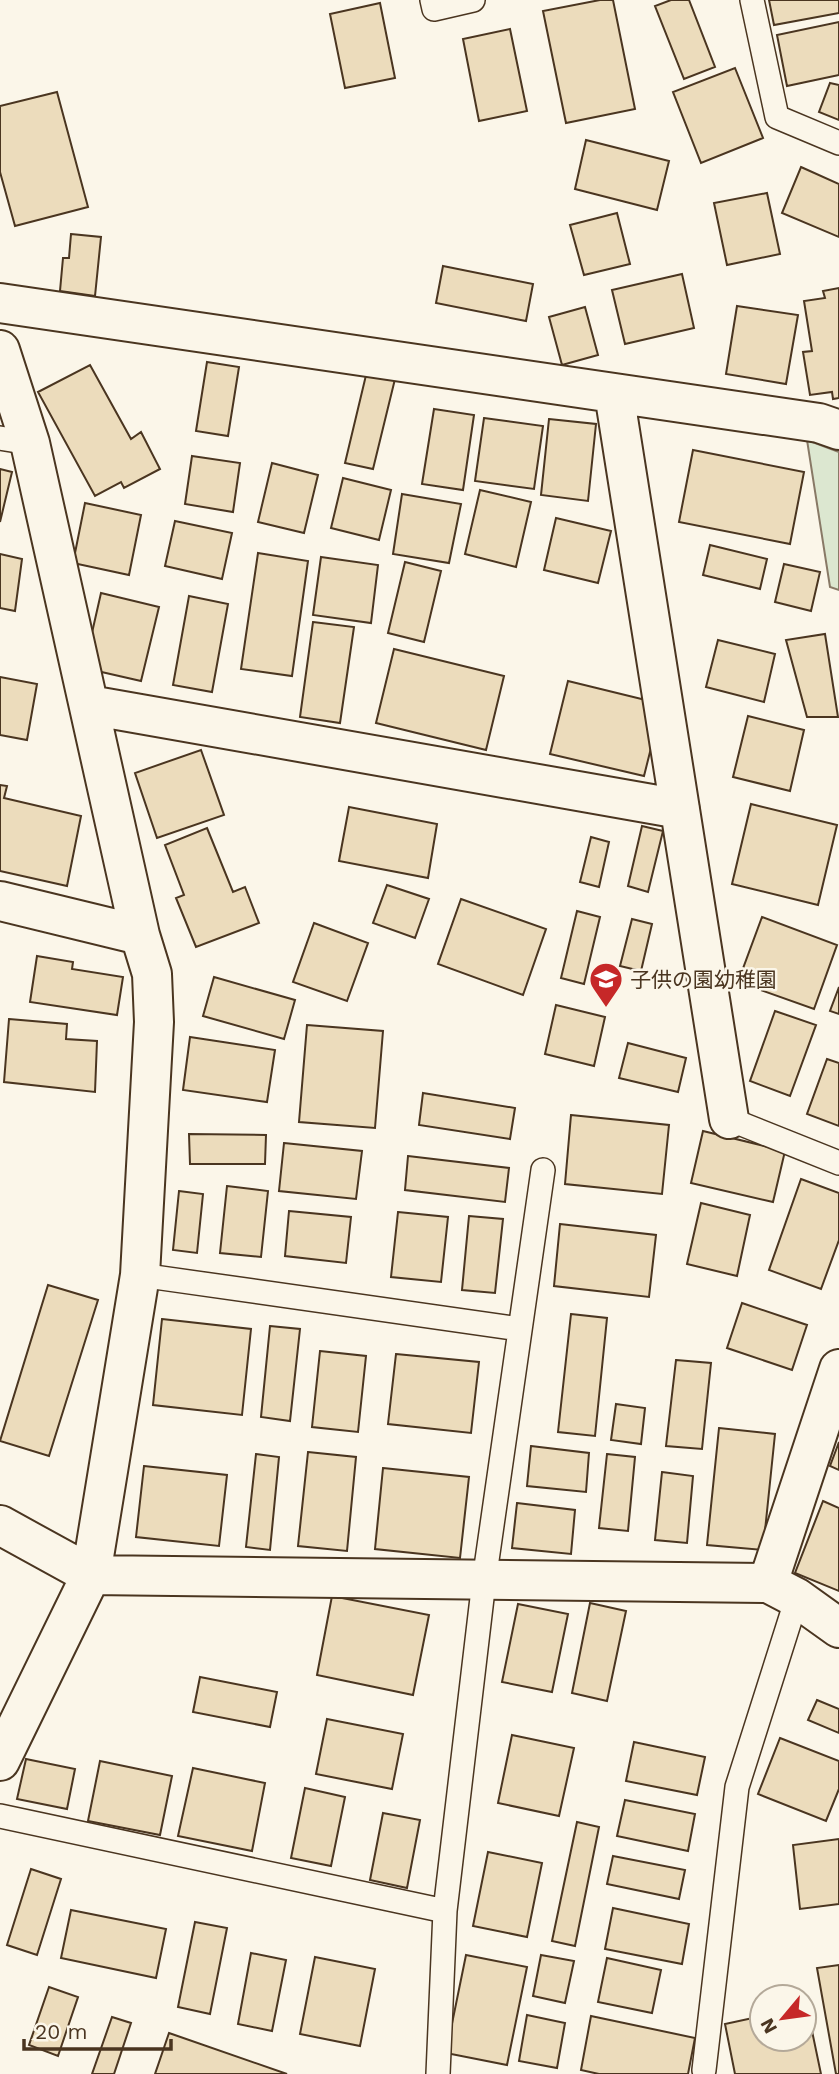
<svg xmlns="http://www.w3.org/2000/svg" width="839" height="2074" font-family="'Work Sans','Noto Sans JP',sans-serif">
	<rect width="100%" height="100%" fill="#fbf6e9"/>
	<path fill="#dce7d0" stroke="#887966" stroke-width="2" d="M807,440L839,452V590L830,587Z"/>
	<path fill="#ecdcbc" stroke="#4a3520" stroke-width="2" d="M600,0H613L635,109L566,123L543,11Z
		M671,0H689L715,67L684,79L655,6Z
		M769,0H839V13L774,25Z
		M380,3L395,78L345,88L330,14Z
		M839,22V75L787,86L777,35Z
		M510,29L527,111L479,121L463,39Z
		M735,68L763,138L701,163L673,92Z
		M830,83L839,85V120L819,112Z
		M57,92L88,207L15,226L0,172V106Z
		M586,140L669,161L657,210L575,189Z
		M801,167L839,184V237L782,213Z
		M767,193L780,254L727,265L714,203Z
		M617,213L630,264L584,275L570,225Z
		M71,234L101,237L95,296L60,291L63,258H69Z
		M443,266L533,284L526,321L436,303Z
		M682,274L694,328L625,344L612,290Z
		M839,288V398L833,399L832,392L810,395L803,352L812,351L804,301L825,298L823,291Z
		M737,306L798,315L786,384L726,374Z
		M585,307L598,355L562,365L549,317Z
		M207,362L239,367L228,436L196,431Z
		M90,365L131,439L141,432L160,469L124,488L121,482L95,496L38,392Z
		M367,371L395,379L373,469L345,463Z
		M434,409L474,415L463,490L422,484Z
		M484,418L543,426L534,489L475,481Z
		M549,419L596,424L588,501L541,495Z
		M693,450L804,472L790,544L679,522Z
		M192,456L240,463L233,512L185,504Z
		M272,463L318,475L304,533L258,522Z
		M0,469L12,472L0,522Z
		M343,478L391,490L379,540L331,528Z
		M480,490L531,502L516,567L465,554Z
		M402,494L461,504L449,563L393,554Z
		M85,503L141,515L129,575L73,563Z
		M556,518L611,531L598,583L544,570Z
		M175,521L232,533L222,579L165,566Z
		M710,545L767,559L760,589L703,575Z
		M258,553L308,561L292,676L241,669Z
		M0,554L22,559L15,611L0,608Z
		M321,557L378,565L371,623L313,615Z
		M405,562L441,571L424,642L388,633Z
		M784,564L820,572L811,611L775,602Z
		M101,593L159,607L141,681L84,668Z
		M189,596L228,604L212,692L173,685Z
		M313,622L354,627L340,723L300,717Z
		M825,634L838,717H807L786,640Z
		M718,640L775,654L764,702L706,687Z
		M394,649L504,676L486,750L376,723Z
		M0,677L37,684L27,740L0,735Z
		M568,681L662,704L644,776L550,754Z
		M748,716L804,730L790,791L733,777Z
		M201,750L224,815L157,838L135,773Z
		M0,785L7,786L4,798L81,816L67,886L0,871Z
		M751,804L837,825L818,905L732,884Z
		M349,807L437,824L428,878L339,861Z
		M642,826L663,831L648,892L628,886Z
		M207,828L233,892L245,887L259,923L196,947L176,898L184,895L165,845Z
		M591,837L609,842L599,887L580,882Z
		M387,885L429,899L415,938L373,923Z
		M461,899L546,929L523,995L438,964Z
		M577,911L600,917L584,984L561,978Z
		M762,917L837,945L814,1009L738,982Z
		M632,919L652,924L641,971L620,966Z
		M314,923L368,943L347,1001L293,982Z
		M37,956L73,962L72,969L123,977L117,1015L30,1002Z
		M214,977L295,1000L284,1039L203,1016Z
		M839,987V1014L830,1011Z
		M556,1005L605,1017L594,1066L545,1054Z
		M775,1011L816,1025L790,1096L750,1081Z
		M9,1019L67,1024L66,1039L97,1041L95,1092L4,1082Z
		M307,1025L383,1031L375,1128L299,1122Z
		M190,1037L275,1050L267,1102L183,1090Z
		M628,1043L686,1058L678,1092L619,1078Z
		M827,1059L839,1063V1126L807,1114Z
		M423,1093L515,1108L510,1139L419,1125Z
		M571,1115L669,1125L662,1194L565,1184Z
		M703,1131L785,1151L773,1202L691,1183Z
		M189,1134L266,1135L265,1164H190Z
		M284,1143L362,1151L356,1199L279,1191Z
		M408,1156L509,1168L505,1202L405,1190Z
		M801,1179L839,1193V1240L821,1289L769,1270Z
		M227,1186L268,1191L261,1257L220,1253Z
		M179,1191L203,1194L197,1253L173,1250Z
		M701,1203L750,1215L737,1276L687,1264Z
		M289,1211L351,1217L346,1263L285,1256Z
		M398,1212L448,1217L441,1282L391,1277Z
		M469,1216L503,1219L495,1293L462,1290Z
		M560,1224L656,1235L649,1297L554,1286Z
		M48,1285L98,1300L49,1456L0,1441Z
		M742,1303L807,1325L792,1370L727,1348Z
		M571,1314L607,1318L595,1436L558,1432Z
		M162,1319L251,1329L242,1415L153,1405Z
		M270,1326L300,1329L290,1421L261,1417Z
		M320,1351L366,1356L358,1432L312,1427Z
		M396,1354L479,1362L471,1433L388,1424Z
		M676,1360L711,1363L702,1449L666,1446Z
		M616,1404L645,1408L641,1444L611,1440Z
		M719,1428L775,1434L763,1550L707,1545Z
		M839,1442V1470L830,1466Z
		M531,1446L589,1453L586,1492L527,1486Z
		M308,1452L356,1457L347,1551L298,1546Z
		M256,1454L279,1457L270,1550L246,1547Z
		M607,1454L635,1457L628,1531L599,1528Z
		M144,1466L227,1475L219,1546L136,1537Z
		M383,1468L469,1477L460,1558L375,1549Z
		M662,1472L693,1476L687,1543L655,1540Z
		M823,1501L839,1508V1591L795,1573Z
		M517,1503L575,1510L571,1554L512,1548Z
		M332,1596L429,1615L413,1695L317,1675Z
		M590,1603L626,1611L607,1701L572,1693Z
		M518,1604L568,1614L552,1692L502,1682Z
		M200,1677L277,1692L270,1727L193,1712Z
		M817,1700L839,1709V1733L808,1720Z
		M327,1719L403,1734L392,1789L316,1774Z
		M512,1735L574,1748L559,1816L498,1803Z
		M780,1738L839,1761V1789L826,1821L758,1794Z
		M634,1742L705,1757L697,1795L626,1781Z
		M26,1759L75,1769L67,1809L17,1799Z
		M100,1761L172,1776L160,1835L88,1821Z
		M193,1768L265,1783L252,1851L178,1836Z
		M305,1788L345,1797L331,1866L291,1858Z
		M625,1800L695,1814L688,1851L617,1836Z
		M383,1813L420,1820L407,1888L370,1880Z
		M577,1822L599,1827L575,1946L552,1941Z
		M839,1839V1904L800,1909L793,1845Z
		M488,1852L542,1863L527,1937L473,1926Z
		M613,1856L685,1870L679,1899L607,1884Z
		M31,1869L61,1879L37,1955L7,1945Z
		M613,1908L689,1924L682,1964L605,1949Z
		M71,1910L166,1929L156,1978L61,1958Z
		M195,1922L227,1928L210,2014L178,2007Z
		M251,1953L286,1960L272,2031L238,2024Z
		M466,1955L527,1967L507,2065L446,2053Z
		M541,1955L574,1961L565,2003L533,1996Z
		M315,1957L375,1969L360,2046L300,2034Z
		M607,1958L661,1970L652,2013L598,2002Z
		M839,1965V2074H836L817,1968Z
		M49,1987L78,1997L58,2056L29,2045Z
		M807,2007L821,2074H735L725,2024L762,2016V2039H804V2008Z
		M527,2015L565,2023L557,2068L519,2061Z
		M591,2016L695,2038L688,2074H599L581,2070Z
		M112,2017L131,2023L114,2074H92Z
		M169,2033L287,2074H155Z"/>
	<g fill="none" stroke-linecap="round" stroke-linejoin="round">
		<defs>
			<path id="lane" d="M432,0L434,9L473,0
				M752,0L777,117L839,143
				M0,438L30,443
				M729,1119L839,1163
				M140,1275L520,1329
				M0,1816L445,1911
				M704,2070L737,1787L797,1598
				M438,2074L445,1911L484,1581L543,1170"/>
			<path id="street" d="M0,303L819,423L839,430
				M0,350L30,443L140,935L152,974L154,1022L140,1275L91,1575L0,1761
				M614,393L729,1119
				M89,705L680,809
				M0,901L140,935
				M0,1525L91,1575L768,1583L797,1598L839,1628
				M768,1583L839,1369"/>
		</defs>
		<use href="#lane" stroke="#4a3520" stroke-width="26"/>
		<use href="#street" stroke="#4a3520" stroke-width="42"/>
		<use href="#lane" stroke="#fbf6e9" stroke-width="23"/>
		<use href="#street" stroke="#fbf6e9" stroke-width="38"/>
	</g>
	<defs>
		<symbol id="school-pin" viewBox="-11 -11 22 30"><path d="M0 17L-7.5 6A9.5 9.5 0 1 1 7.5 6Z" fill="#c62828" stroke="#fbf6e9"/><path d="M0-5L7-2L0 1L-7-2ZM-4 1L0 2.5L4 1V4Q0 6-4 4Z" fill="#fff"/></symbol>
	</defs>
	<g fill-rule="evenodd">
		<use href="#school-pin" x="587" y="960" width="38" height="52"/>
	</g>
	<g text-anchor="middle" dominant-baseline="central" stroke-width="5" stroke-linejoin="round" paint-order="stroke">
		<g font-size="21" fill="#4a3520" stroke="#fbf6e9" text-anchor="start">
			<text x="630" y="979">子供の園幼稚園</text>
		</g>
	</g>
	<g transform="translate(783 2018) rotate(241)"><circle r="33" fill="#fbf6e9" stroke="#b4a999" stroke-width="2"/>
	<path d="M0-5L12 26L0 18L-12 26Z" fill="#c62828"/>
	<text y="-10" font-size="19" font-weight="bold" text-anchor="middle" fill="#4a3520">N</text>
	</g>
	<path d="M24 2039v10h147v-10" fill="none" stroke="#4a3520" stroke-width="3.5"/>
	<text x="35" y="2039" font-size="21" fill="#4a3520" stroke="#fbf6e9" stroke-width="5" paint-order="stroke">20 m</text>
</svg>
